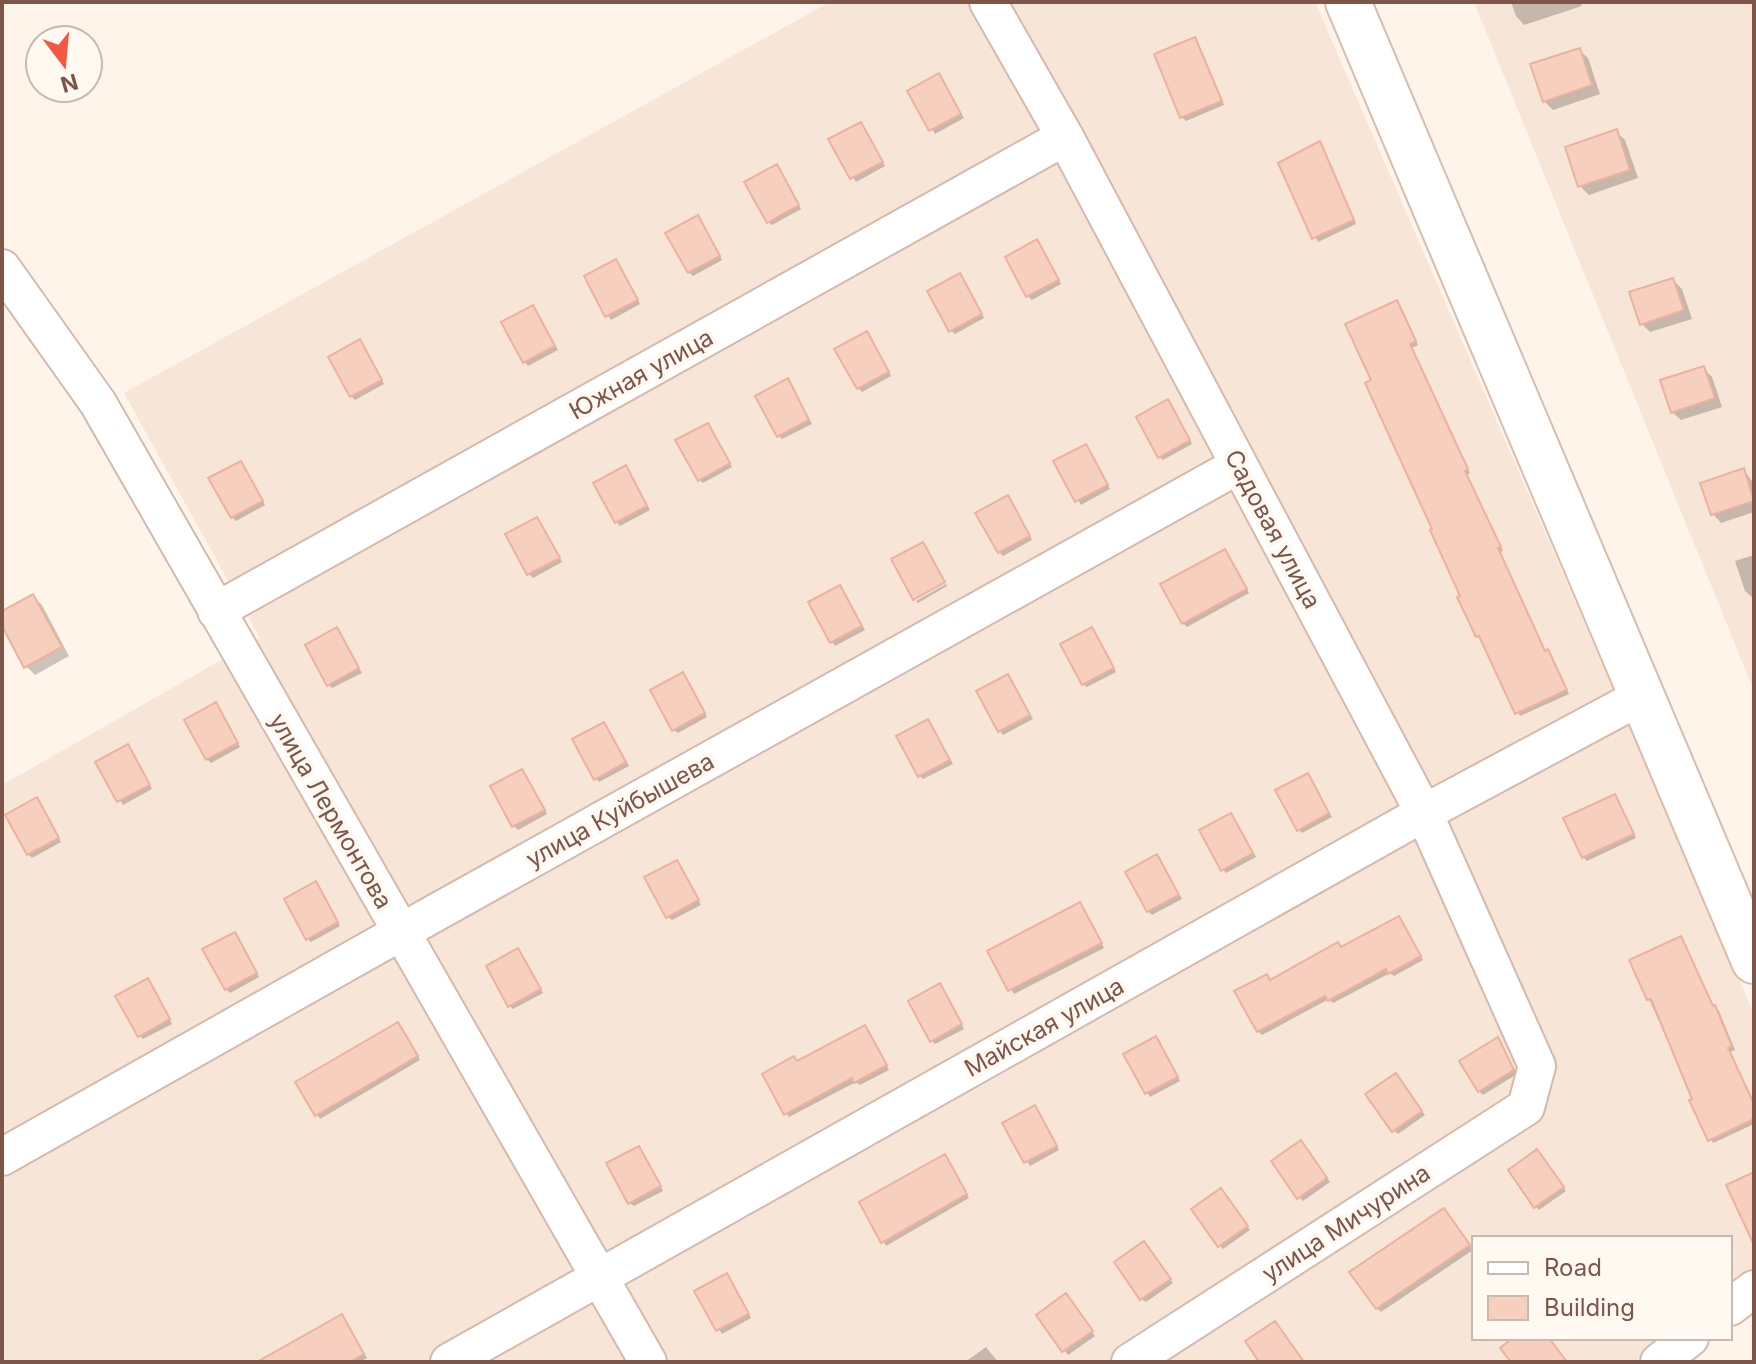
<svg xmlns="http://www.w3.org/2000/svg" width="1756" height="1364" font-family="Inter,sans-serif">
	<rect width="100%" height="100%" fill="#fff4ea"/>
	<path fill="#f7e5d7" d="M830,2H1315L1754,1014V1272L1730,1290V1238H1474V1338H1666L1635,1362H2V785L260,638L124,393Z
		M1474,2H1754V691Z"/>
	<path fill="#0003" d="M1511,2H1580L1582,6L1524,25L1516,16Z
		M1195,39L1224,105L1186,121L1182,117Z
		M1579,50L1588,58L1600,94L1553,110L1544,101Z
		M939,76L964,118L935,134L910,91Z
		M864,128L885,166L856,182L831,140Z
		M1616,132L1625,140L1638,178L1589,195L1580,186Z
		M1320,144L1356,224L1318,242L1281,164Z
		M780,171L801,209L772,225L768,222Z
		M701,221L722,260L693,276L689,272Z
		M1040,245L1061,284L1032,300L1028,296Z
		M619,265L640,304L611,320L586,277Z
		M963,279L984,318L955,334L951,330Z
		M1673,280L1682,289L1692,319L1650,332L1642,324Z
		M1397,302L1418,345L1412,348L1470,473L1467,475L1503,551L1500,552L1546,653L1551,656L1569,694L1520,716L1478,636L1374,381Z
		M533,307L558,350L528,366L525,362Z
		M867,333L891,376L862,392L858,388Z
		M360,342L384,384L355,400L351,396Z
		M1703,368L1712,377L1722,407L1681,420L1672,412Z
		M791,385L812,424L782,439L779,436Z
		M1171,406L1192,444L1163,460L1159,457Z
		M711,429L732,467L703,483L699,479Z
		M1089,450L1110,489L1081,505L1056,462Z
		M240,463L265,505L236,521L232,517Z
		M1744,470L1754,484V512L1721,523L1713,514Z
		M629,471L650,510L620,526L617,522Z
		M1011,501L1032,540L1003,556L999,552Z
		M537,519L562,562L533,578L529,574Z
		M1228,555L1249,593L1187,627L1183,623Z
		M1754,555V599L1745,591L1735,561Z
		M946,584L947,586L918,603L916,601Z
		M840,587L865,630L835,646L832,642Z
		M33,597L42,605L69,656L35,675L26,666L2,622V614Z
		M1092,629L1116,672L1087,687L1083,684Z
		M337,630L362,673L332,688L329,685Z
		M1008,676L1033,719L1003,735L1000,731Z
		M686,679L707,717L678,733L674,730Z
		M219,708L240,747L211,763L207,759Z
		M928,721L953,764L923,779L920,776Z
		M604,724L629,766L599,782L596,778Z
		M131,751L152,789L123,805L98,763Z
		M522,771L547,814L518,830L514,826Z
		M1311,779L1332,817L1302,833L1299,829Z
		M1615,796L1636,838L1587,861L1583,857Z
		M37,799L61,842L32,858L28,854Z
		M1231,815L1256,857L1226,873L1223,869Z
		M1157,856L1182,899L1152,915L1148,911Z
		M680,866L701,905L672,920L668,917Z
		M319,888L340,926L311,942L307,938Z
		M1083,909L1104,948L1014,994L989,952Z
		M1399,918L1423,960L1394,976L1390,973L1333,1003L1329,999L1262,1035L1258,1031L1267,976L1272,981Z
		M235,934L259,977L230,993L226,989Z
		M1681,939L1714,1008L1719,1011L1735,1050L1730,1052L1754,1103V1124L1713,1143L1649,999Z
		M518,951L543,993L513,1009L510,1006Z
		M151,985L172,1024L143,1039L139,1035Z
		M940,986L964,1029L935,1044L931,1040Z
		M401,1028L420,1060L320,1119L298,1083Z
		M868,1031L889,1070L860,1085L856,1082L789,1117L786,1113L798,1063Z
		M1498,1039L1517,1074L1483,1095L1479,1091Z
		M1159,1042L1180,1081L1150,1097L1126,1055Z
		M1399,1079L1425,1115L1398,1134L1394,1130Z
		M1038,1111L1059,1150L1030,1166L1005,1123Z
		M1304,1146L1330,1182L1303,1201L1299,1197Z
		M642,1152L663,1191L634,1206L630,1203Z
		M1541,1155L1566,1191L1539,1210L1535,1206Z
		M948,1160L969,1198L886,1246L862,1203Z
		M1225,1194L1250,1230L1223,1249L1219,1245Z
		M1448,1214L1473,1250L1381,1312L1377,1308Z
		M1147,1247L1173,1283L1146,1302L1142,1299Z
		M730,1279L751,1318L722,1334L697,1292Z
		M1069,1300L1095,1336L1068,1355L1039,1315Z
		M342,1316L367,1358L360,1362H260Z
		M986,1347L998,1362H965Z"/>
	<path fill="#f7cfbe" stroke="#ecb29c" stroke-width="2" d="M1195,37L1222,101L1180,118L1154,54Z
		M1580,48L1592,85L1543,102L1530,64Z
		M939,73L961,114L929,131L907,91Z
		M861,122L883,162L850,179L828,139Z
		M1617,129L1630,170L1578,187L1565,147Z
		M1320,141L1354,220L1312,239L1278,163Z
		M777,164L799,205L767,223L744,182Z
		M698,215L720,256L688,273L665,233Z
		M1037,239L1059,280L1026,297L1005,257Z
		M616,259L638,300L605,317L584,276Z
		M960,273L982,314L949,332L927,291Z
		M1673,278L1684,310L1640,325L1629,292Z
		M1397,300L1416,341L1410,344L1468,469L1465,471L1501,547L1498,548L1545,651L1548,649L1567,690L1515,714L1479,636L1476,637L1457,597L1460,596L1430,530L1432,529L1365,383L1371,380L1345,324Z
		M533,305L555,346L523,363L501,322Z
		M867,331L889,372L857,389L834,349Z
		M360,339L382,380L350,397L328,357Z
		M1704,366L1715,398L1671,413L1660,380Z
		M788,378L809,420L777,437L755,396Z
		M1168,399L1190,440L1158,458L1136,417Z
		M708,423L730,463L698,481L675,440Z
		M1086,444L1108,485L1075,502L1053,461Z
		M241,461L263,501L231,518L208,478Z
		M626,465L647,506L615,523L593,483Z
		M1744,468L1754,501L1711,515L1700,483Z
		M1008,495L1030,536L998,553L975,513Z
		M537,517L560,558L527,575L505,534Z
		M923,542L945,582L913,600L891,559Z
		M1225,549L1247,589L1182,624L1160,584Z
		M840,585L862,626L830,643L808,602Z
		M33,594L62,647L24,668L2,626V611Z
		M337,627L359,668L327,686L305,645Z
		M1092,627L1114,668L1082,685L1060,644Z
		M683,672L705,713L672,731L650,690Z
		M1008,674L1030,715L998,732L976,691Z
		M216,702L238,743L206,760L184,720Z
		M928,719L950,760L918,777L896,736Z
		M604,722L626,762L594,780L572,739Z
		M128,744L150,785L117,802L95,762Z
		M522,769L545,810L512,827L490,786Z
		M1308,773L1329,813L1297,831L1275,790Z
		M1615,794L1634,834L1582,858L1563,818Z
		M37,797L59,838L27,855L5,815Z
		M1231,813L1253,853L1221,871L1199,830Z
		M1157,854L1179,895L1147,912L1125,872Z
		M677,860L699,900L666,918L644,877Z
		M316,881L338,922L306,940L284,899Z
		M1080,902L1102,943L1008,991L987,951Z
		M1399,916L1421,956L1388,974L1386,969L1328,1001L1325,996L1257,1032L1234,991L1267,974L1270,980L1338,942L1341,947Z
		M235,932L257,973L225,990L202,949Z
		M1681,936L1713,1006L1715,1005L1732,1046L1728,1048L1754,1104V1119L1708,1141L1689,1100L1692,1099L1651,999L1647,1000L1629,960Z
		M518,948L541,989L508,1007L486,966Z
		M148,978L170,1019L138,1037L115,996Z
		M940,983L962,1024L930,1042L908,1001Z
		M398,1022L418,1056L315,1116L295,1082Z
		M865,1025L887,1065L854,1083L852,1078L784,1115L762,1074L794,1056L797,1061Z
		M1156,1036L1178,1077L1145,1094L1123,1054Z
		M1498,1037L1514,1070L1478,1092L1459,1061Z
		M1396,1073L1422,1111L1392,1132L1365,1094Z
		M1035,1105L1057,1146L1024,1163L1002,1123Z
		M1301,1140L1327,1178L1297,1199L1271,1161Z
		M639,1146L661,1186L628,1204L606,1163Z
		M1537,1149L1564,1187L1534,1208L1508,1170Z
		M945,1154L967,1194L881,1243L859,1202Z
		M1754,1172V1245L1726,1185Z
		M1221,1188L1248,1226L1218,1247L1191,1209Z
		M1444,1208L1470,1245L1376,1309L1349,1272Z
		M1144,1241L1171,1279L1140,1300L1114,1262Z
		M727,1273L749,1314L716,1331L694,1291Z
		M1066,1293L1093,1331L1062,1352L1036,1315Z
		M342,1314L364,1354L350,1362H257Z
		M1275,1321L1304,1362H1259L1245,1341Z
		M1513,1338H1549L1567,1362H1511L1500,1348Z"/>
	<g fill="none" stroke-linecap="round" stroke-linejoin="round">
		<defs>
			<path id="street" d="M988,2L1065,137L1424,813L1537,1066L1526,1107L1130,1362
				M2,268L98,403L648,1362
				M216,611L1065,137
				M2,1157L401,932L1239,465
				M1730,1307L1754,1289
				M449,1362L1424,813L1642,696
				M1659,1362L1690,1338"/>
			<path id="secondary" d="M1348,2L1754,961"/>
		</defs>
		<use href="#street" stroke="#d3baad" stroke-width="40"/>
		<use href="#secondary" stroke="#d9bcac" stroke-width="48"/>
		<use href="#street" stroke="#fff" stroke-width="36"/>
		<use href="#secondary" stroke="#fff" stroke-width="44"/>
	</g>
	<g text-anchor="middle" dominant-baseline="central" stroke-width="8" stroke-linejoin="round" paint-order="stroke">
		<g font-size="24" fill="#7e5649" stroke="#fff9f2">
			<text transform="translate(641 374) rotate(-29)">Южная улица</text>
			<text transform="translate(1273 529) rotate(62)">Садовая улица</text>
			<text transform="translate(620 810) rotate(-29)">улица Куйбышева</text>
			<text transform="translate(331 811) rotate(60)">улица Лермонтова</text>
			<text transform="translate(1044 1027) rotate(-29)">Майская улица</text>
			<text transform="translate(1346 1223) rotate(-33)">улица Мичурина</text>
		</g>
	</g>
	<rect width="1756" height="1364" fill="none" stroke="#7e5649" stroke-width="8"/>
	<rect x="1472" y="1236" width="260" height="104" fill="#fff9f2" stroke="#cbb8ae" stroke-width="2"/>
	<rect x="1488" y="1262" width="40" height="12" fill="#ffffff" stroke="#cbb8ae" stroke-width="2"/>
	<text x="1544" y="1276" font-size="24" fill="#7e5649">Road</text>
	<rect x="1488" y="1296" width="40" height="24" fill="#f7cfbe" stroke="#cbb8ae" stroke-width="2"/>
	<text x="1544" y="1316" font-size="24" fill="#7e5649">Building</text>
	<g transform="translate(64 64) rotate(164)"><circle r="38" fill="#fff9f2" stroke="#cbb8ae" stroke-width="2"/>
	<path d="M0-6L14 30L0 20L-14 30Z" fill="#f45743"/>
	<text y="-12" font-size="22" font-weight="bold" text-anchor="middle" fill="#7e5649">N</text>
	</g>
</svg>
